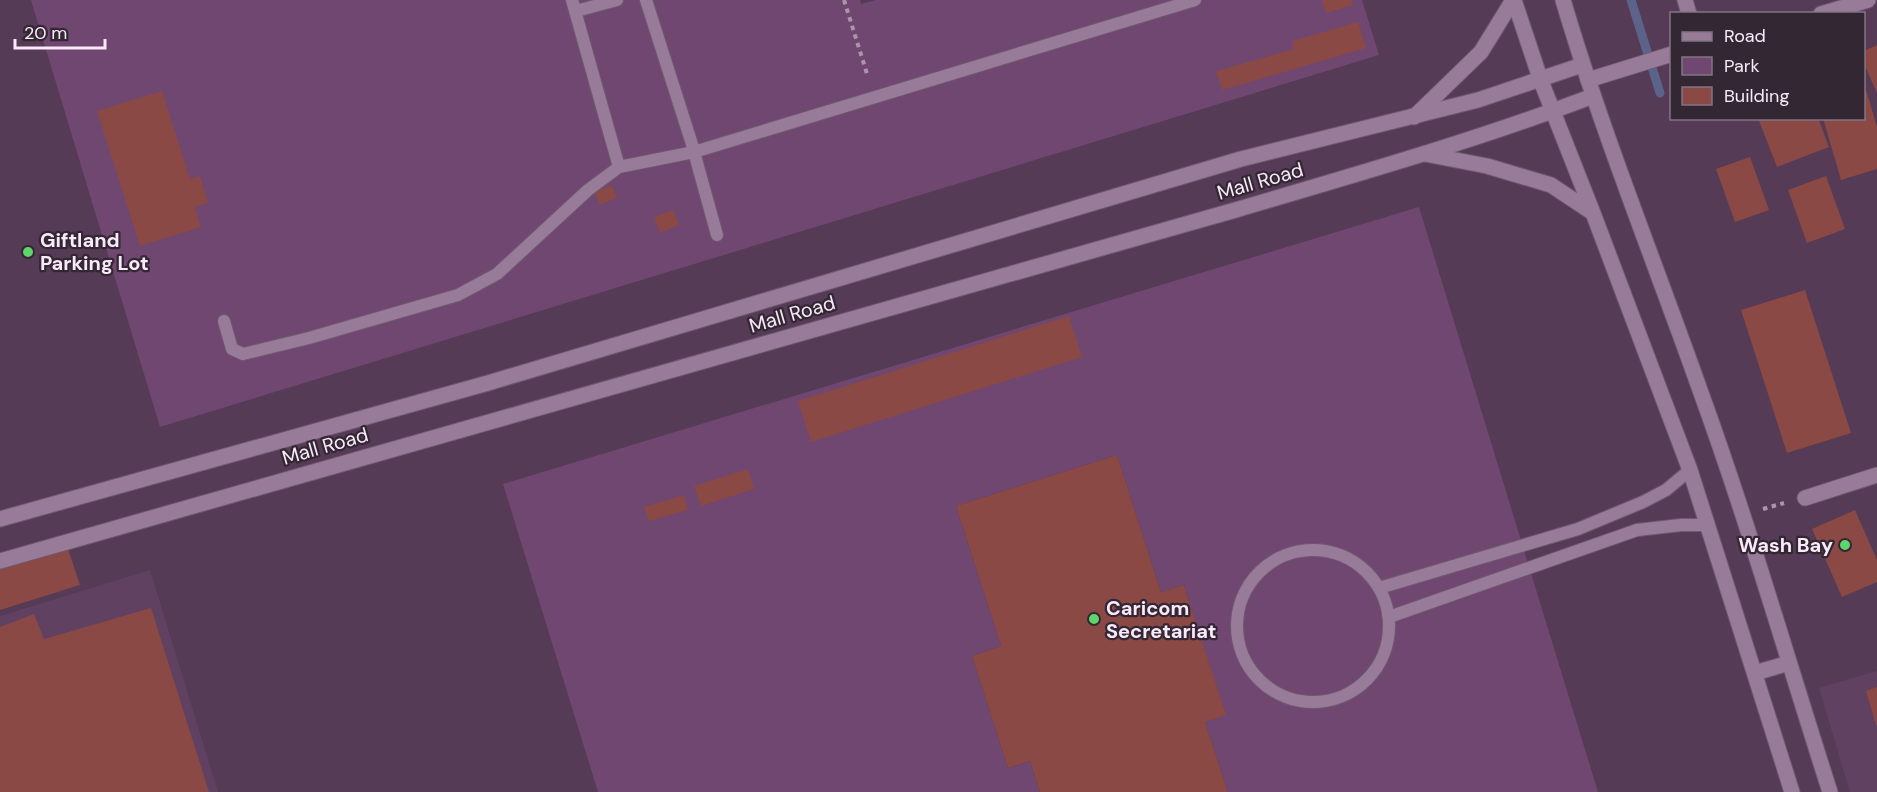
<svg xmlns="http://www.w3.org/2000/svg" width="1877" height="792" font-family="'DM Sans',sans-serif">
	<rect width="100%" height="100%" fill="#553b55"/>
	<path fill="#604161" d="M150,570L218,792H0V616Z
		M1877,671V792H1850L1819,688Z"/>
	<path fill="#704771" d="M31,0H860L861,4L876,0H1362L1379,55L160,427Z
		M1419,207L1598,792H1228L1205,722L1225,714L1184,585L1161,592L1117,455L956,506L1001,646L972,656L1008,768L1030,761L1040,792H598L503,484Z"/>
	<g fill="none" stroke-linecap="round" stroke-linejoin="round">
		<path stroke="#5c638a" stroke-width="9" d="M1631,0L1660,93"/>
	</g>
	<path fill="#8a4944" d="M1322,0H1351L1353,5L1326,13Z
		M1358,22L1366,48L1222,90L1216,71L1294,49L1292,41Z
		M1877,45V93L1864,64V51Z
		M1864,83L1877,127V169L1841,180L1823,118H1864Z
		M162,91L190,179L200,176L208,203L195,207L201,227L140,246L97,111Z
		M1758,118H1818L1829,147L1777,167Z
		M1750,157L1769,210L1735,222L1716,169Z
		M1826,176L1845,229L1807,243L1788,190Z
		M611,185L617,198L600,205L595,193Z
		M673,210L679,225L660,233L654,217Z
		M1805,290L1851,433L1787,453L1741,310Z
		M1069,316L1082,357L811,442L798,401Z
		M1117,455L1161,592L1184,585L1226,715L1205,722L1228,792H1040L1030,761L1008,768L972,656L1001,646L956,506Z
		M748,469L754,489L701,506L694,486Z
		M684,495L688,510L649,521L644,507Z
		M1855,510L1877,560V582L1842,597L1812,529Z
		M67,546L80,585L0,610V566Z
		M151,608L209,792H0V627L34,614L44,639Z
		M1877,687V725H1876L1866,691Z"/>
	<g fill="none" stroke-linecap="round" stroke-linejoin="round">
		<defs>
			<path id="lane" d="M572,0L619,167L694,152L1195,0
				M646,0L691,141L717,235
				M576,11L617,0
				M224,321L232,349L243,354L309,338L458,295L497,274L588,190L619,167
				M1237 626a76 76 0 1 1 152 0a76 76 0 1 1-152 0Z
				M1379,588L1578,529L1643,502L1666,490L1690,470
				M1389,617L1637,530L1681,525H1708"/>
			<path id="street" d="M1685,0L1689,14
				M1821,14L1868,0
				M1588,80L1672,54
				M1805,498L1877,475
				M0,519L488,383L1241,159L1478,100L1582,65
				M0,561L1239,209C1358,174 1477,140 1593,96"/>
			<path id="secondary" d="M1514,0L1541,81L1593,213L1690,470L1792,792
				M1563,0C1602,132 1654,260 1700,390C1748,522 1787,658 1830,792
				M1414,117L1481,52L1513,0
				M1425,154L1487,166L1551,185L1593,213
				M1755,673L1789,663"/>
		</defs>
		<use href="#lane" stroke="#6f596f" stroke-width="14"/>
		<use href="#street" stroke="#6f596f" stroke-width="17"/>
		<use href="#secondary" stroke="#6f596f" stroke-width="17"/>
		<path stroke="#aa95aa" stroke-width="4" stroke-dasharray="4.5 4.5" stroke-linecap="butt" d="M844,0L868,77
			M1763,509L1784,503"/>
		<use href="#lane" stroke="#987b99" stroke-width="12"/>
		<use href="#street" stroke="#987b99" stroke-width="15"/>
		<use href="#secondary" stroke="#987b99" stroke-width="15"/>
	</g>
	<g fill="#5ed56c" stroke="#332733" stroke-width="2">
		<circle cx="28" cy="252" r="6"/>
		<circle cx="1845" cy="545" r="6"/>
		<circle cx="1094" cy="619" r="6"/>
	</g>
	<g text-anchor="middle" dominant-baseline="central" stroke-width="4.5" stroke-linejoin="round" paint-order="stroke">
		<g font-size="20" fill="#f9e9f9" stroke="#332733">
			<text transform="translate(1260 181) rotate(-16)">Mall Road</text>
			<text transform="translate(792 314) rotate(-16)">Mall Road</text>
			<text transform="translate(325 446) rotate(-16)">Mall Road</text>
		</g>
		<g font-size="20" font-weight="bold" fill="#f9e9f9" stroke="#332733" text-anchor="start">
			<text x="40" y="240">Giftland<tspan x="40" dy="23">Parking Lot</tspan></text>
			<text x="1833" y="545" text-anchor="end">Wash Bay</text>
			<text x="1106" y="608">Caricom<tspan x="1106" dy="23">Secretariat</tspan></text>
		</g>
	</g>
	<rect x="1670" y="12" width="195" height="108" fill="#332733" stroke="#827582" stroke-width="1.5"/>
	<rect x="1682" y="32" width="30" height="9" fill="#987b99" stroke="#827582" stroke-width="1.5"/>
	<text x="1724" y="42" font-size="18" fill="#f9e9f9">Road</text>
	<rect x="1682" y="57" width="30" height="18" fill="#704771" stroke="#827582" stroke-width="1.5"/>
	<text x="1724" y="72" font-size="18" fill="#f9e9f9">Park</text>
	<rect x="1682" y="87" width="30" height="18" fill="#8a4944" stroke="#827582" stroke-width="1.5"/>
	<text x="1724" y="102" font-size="18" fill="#f9e9f9">Building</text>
	<path d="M15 39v9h90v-9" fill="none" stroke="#f9e9f9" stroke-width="3"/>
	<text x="24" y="39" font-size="18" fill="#f9e9f9" stroke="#332733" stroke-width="4.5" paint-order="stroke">20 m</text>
</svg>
